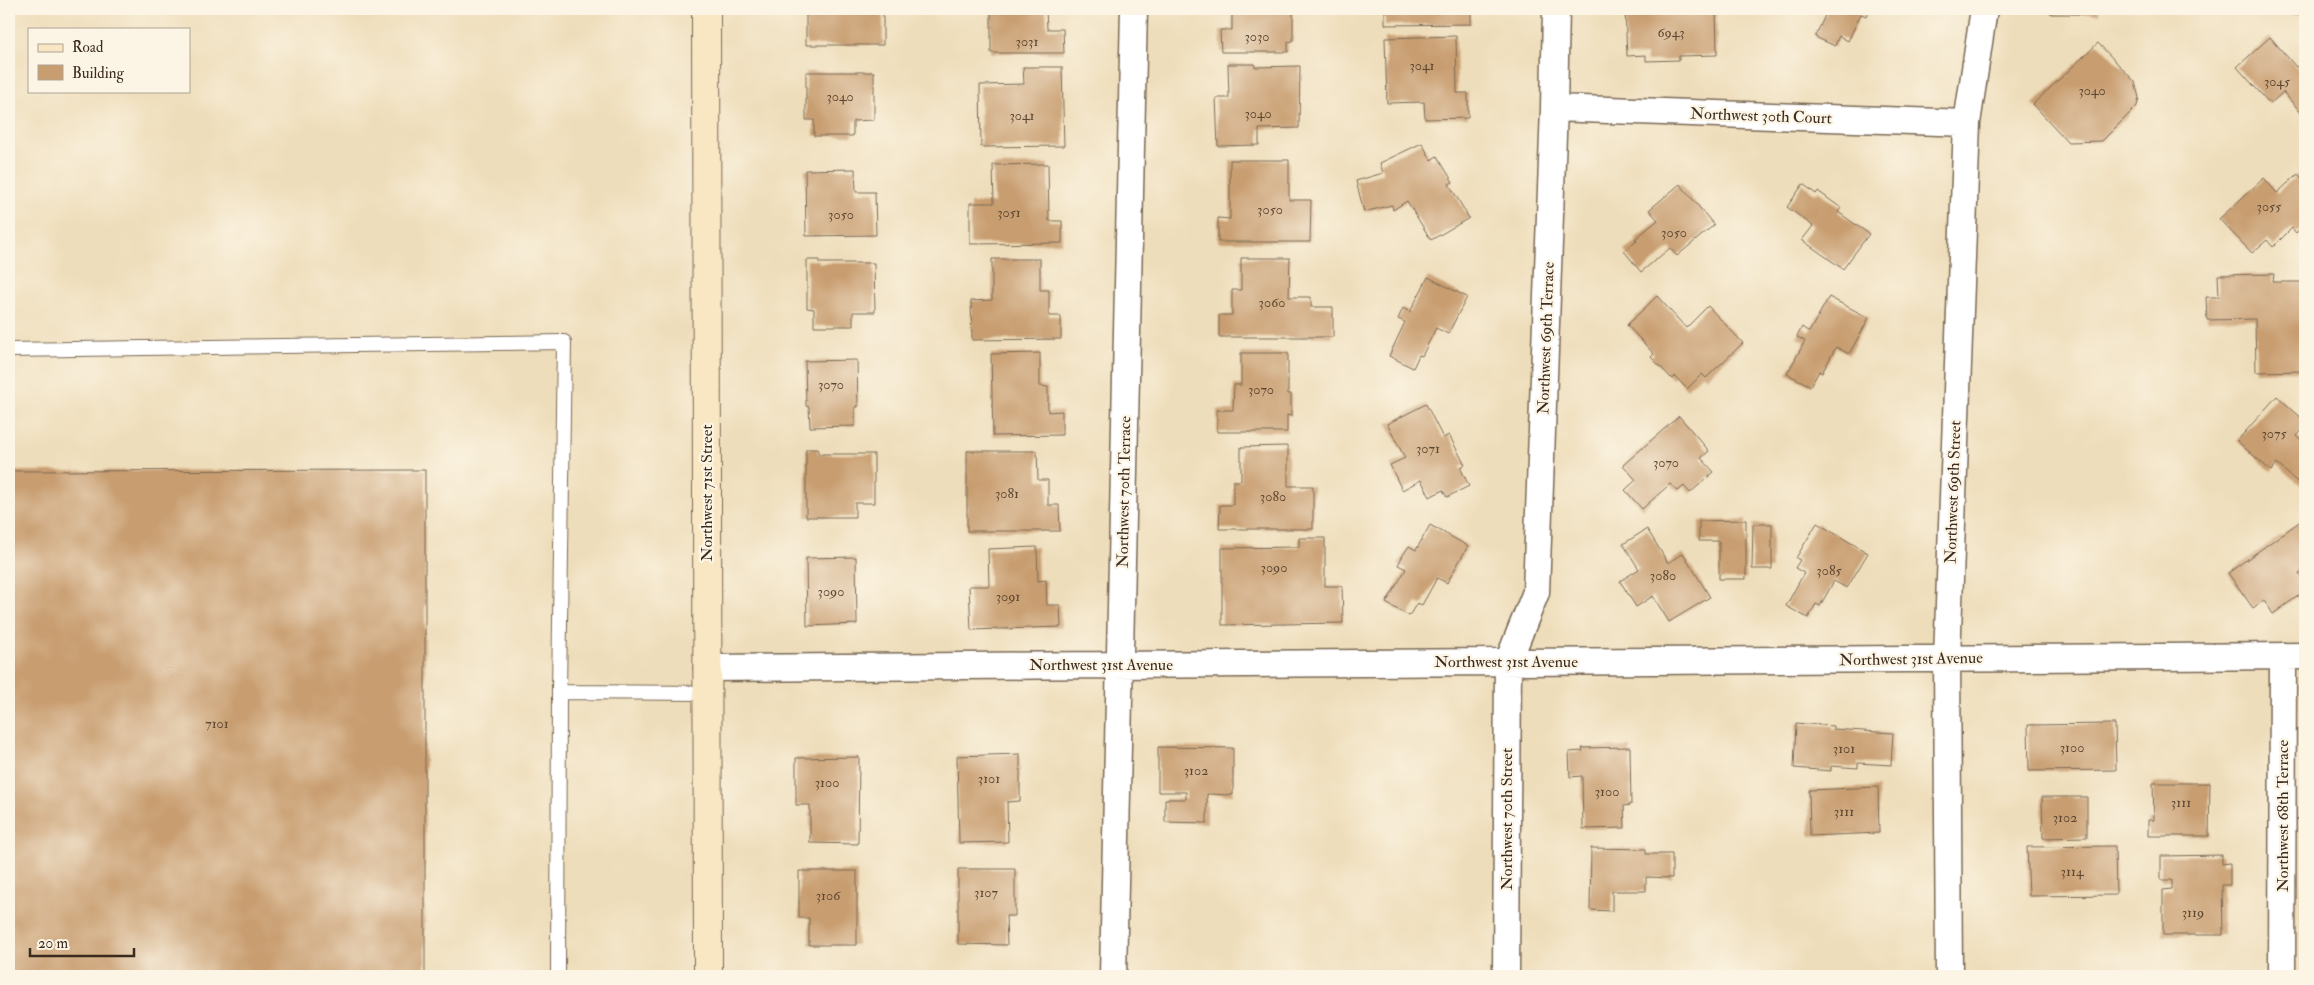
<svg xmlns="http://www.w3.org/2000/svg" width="2314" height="985" font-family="'IM FELL Double Pica',serif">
	<rect width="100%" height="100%" fill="#fcf5e5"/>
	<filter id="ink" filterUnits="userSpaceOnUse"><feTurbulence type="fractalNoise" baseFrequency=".02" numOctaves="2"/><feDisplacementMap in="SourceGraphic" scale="10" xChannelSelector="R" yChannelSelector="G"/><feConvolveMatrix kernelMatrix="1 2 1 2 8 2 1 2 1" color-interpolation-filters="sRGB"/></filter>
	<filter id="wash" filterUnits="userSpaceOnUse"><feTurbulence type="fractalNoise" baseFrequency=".0096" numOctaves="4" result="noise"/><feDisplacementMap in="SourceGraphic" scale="20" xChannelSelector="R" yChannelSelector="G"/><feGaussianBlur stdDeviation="1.12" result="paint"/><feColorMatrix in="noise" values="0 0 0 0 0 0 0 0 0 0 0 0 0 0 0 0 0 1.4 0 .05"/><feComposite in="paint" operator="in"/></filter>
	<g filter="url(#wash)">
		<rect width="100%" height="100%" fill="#eeddba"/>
		<g id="blocks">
			<path fill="#c89d70" d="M806,9H883V45H806Z
				M991,9H1046L1047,29H1063L1064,53H991Z
				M1232,9H1288V12H1293V41L1288,42V52H1221L1220,30H1232Z
				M1385,9H1471V24L1385,25Z
				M1625,9H1716L1717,55L1679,56V60L1646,61V55L1627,56Z
				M1828,9H1877L1875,12L1869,9L1866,16L1861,14L1848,41L1839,36L1835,46L1815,37Z
				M2051,9H2099V14H2051Z
				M2278,9H2304V15L2277,14Z
				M1456,36L1457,93H1468V118L1425,119L1424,102L1387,103L1385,38Z
				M2270,37L2296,67L2300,64L2305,70V117L2283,92L2270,104L2237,67Z
				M2098,43L2135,82L2139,98L2137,106L2102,141L2068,142L2033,104Z
				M1228,64H1254L1255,67L1300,66L1299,128L1259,129V145L1218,146L1216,98H1229Z
				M1023,67H1062L1064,146L981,147L980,85L1024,84Z
				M806,72H874V120L853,121V136H814V120H806Z
				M1422,143L1431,160L1437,156L1453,182L1449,184L1469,218L1431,240L1407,201L1393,210L1392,205L1364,212L1356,181L1383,173L1380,163Z
				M1230,160H1289V200H1311L1310,242H1218V218L1230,219Z
				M1048,164L1049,221H1062V243L970,244V203H994L993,165Z
				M855,169L856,192H875L876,235L806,236L805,170Z
				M2298,174L2305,181V224L2296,233L2292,228L2273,247L2267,240L2252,253L2219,219L2264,178L2277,193Z
				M1680,184L1714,225L1677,256L1670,248L1641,272L1624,251L1637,241L1635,239L1658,220L1649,210Z
				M1803,184L1816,194L1818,191L1841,208L1838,212L1869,234L1843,269L1802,240L1813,226L1787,207Z
				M1241,258H1290L1289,297H1311V307H1333V337H1219V315H1232V290H1241Z
				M992,259H1040V290H1049V316H1061V339L972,340L971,301L992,300Z
				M807,260H819V263H874L875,312H853V326H814V309L807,308Z
				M2274,274L2273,282H2305V371L2256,372L2255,319L2207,320L2206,297H2219L2218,275Z
				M1428,277L1467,297L1448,334L1436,328L1422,356L1419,355L1413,368L1389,356L1405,322L1398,319L1403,308L1410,312Z
				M1657,296L1686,328L1708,306L1743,343L1706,378L1702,374L1687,389L1675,376L1672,379L1651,357L1654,354L1627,325Z
				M1829,297L1869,318L1849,354L1836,347L1822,373L1819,371L1811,386L1787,374L1805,341L1797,337L1802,327L1809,332Z
				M1040,353V386L1048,387V412L1062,411V435L993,436L991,354Z
				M1241,353H1288V394H1291V416L1287,415V432H1217V410H1233L1234,385H1241Z
				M857,360L858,407H855V426L810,427L809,407L806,406L805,361Z
				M2277,396L2305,421V427L2297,436L2305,444V489L2277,464L2271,471L2237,441Z
				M1426,404L1443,438L1449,435L1465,465L1460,467L1469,486L1447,497L1443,490L1430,497L1421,480L1402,490L1390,465L1405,458L1387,424Z
				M1679,416L1709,451L1701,458L1714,472L1690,493L1684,486L1678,491L1670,484L1642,509L1625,490L1636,480L1623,465Z
				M1288,446V486H1313V529H1219L1220,505H1233V481H1241V447Z
				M806,449H818V454H874V503H855V517H806Z
				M967,451H1037L1038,480H1048V505H1059L1060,531H967Z
				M425,470V976H9V471Z
				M1746,520V579H1719V541H1699V521Z
				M2302,520L2305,525V570L2299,574L2305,583V591L2273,614L2264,600L2253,608L2228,573Z
				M1817,523L1868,553L1847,588L1834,581L1820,606L1816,604L1808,618L1786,606L1804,573L1795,568L1800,560L1796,558Z
				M1753,524H1772V569H1752Z
				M1430,525L1468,546L1447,583L1437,578L1422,605L1417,603L1409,616L1386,603L1406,569L1398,565L1403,555L1409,546L1416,550Z
				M1647,529L1668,563L1683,553L1710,597L1669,622L1653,596L1636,607L1620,581L1639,569L1623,544Z
				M1299,538H1325V586H1342L1343,623L1222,625V548L1299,547Z
				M1037,547L1038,581L1046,580L1047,605H1060L1061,627L971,630L969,586H989L988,549Z
				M856,557L857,624L807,626L806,558Z
				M1796,723L1833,726V729L1893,733L1891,765L1858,763V768L1831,766V771L1794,768Z
				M2115,724L2116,770L2029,771L2028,725Z
				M1158,747L1233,748V795L1207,794V823L1165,822V799H1186V792H1158Z
				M1630,747L1631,805L1624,806L1625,828L1583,829L1582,776L1570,777L1569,752L1583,751L1582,748Z
				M1020,754V801L1007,802L1008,842L959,843L957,756Z
				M859,757L858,844L810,843V805H796V758Z
				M2153,783H2210L2209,836H2148V820H2154Z
				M1878,787L1879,833L1810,836L1809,790Z
				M2042,797H2087V837L2043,838Z
				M2115,846L2116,895L2029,896L2027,847Z
				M1591,848L1646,849V854H1672V878L1646,877V891H1612V911L1590,910Z
				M2222,855V864L2230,863V885H2222L2223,935H2163V890L2172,889V880H2161V856Z
				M958,869H1015V916H1006L1007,945L958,944Z
				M799,871H857V945H809V918H799Z
				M858,974V976H830V975Z"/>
		</g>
	</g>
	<g filter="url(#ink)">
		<use href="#blocks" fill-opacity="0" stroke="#7a6955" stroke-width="1"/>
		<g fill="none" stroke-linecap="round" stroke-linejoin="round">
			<defs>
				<path id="lane" d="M9,350L564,342L559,692L558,976
					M559,692L707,693"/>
				<path id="street" d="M1554,108L1967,123
					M707,668L2305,656
					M1113,976L1134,9
					M1506,976L1508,662L1536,592L1554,108L1556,9
					M1949,976L1947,658L1967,123L1984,9
					M2282,976L2283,656"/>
				<path id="secondary" d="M706,9L708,976"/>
			</defs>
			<use href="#lane" stroke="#7a6955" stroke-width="16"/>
			<use href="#street" stroke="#7a6955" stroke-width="29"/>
			<use href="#secondary" stroke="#7a6955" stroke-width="30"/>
			<use href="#lane" stroke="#fff" stroke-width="14"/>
			<use href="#street" stroke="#fff" stroke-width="26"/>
			<use href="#secondary" stroke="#f9e7c3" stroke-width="28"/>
		</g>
	</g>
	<g text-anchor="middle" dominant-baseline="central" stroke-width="4.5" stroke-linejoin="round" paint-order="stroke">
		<g font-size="14" fill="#5e4732">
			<text x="1671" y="32">6943</text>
			<text x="1257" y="36">3030</text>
			<text x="1027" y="41">3031</text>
			<text x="1422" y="65">3041</text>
			<text x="2277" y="81">3045</text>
			<text x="2092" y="90">3040</text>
			<text x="840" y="96">3040</text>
			<text x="1258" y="113">3040</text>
			<text x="1022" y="115">3041</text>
			<text x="2269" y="206">3055</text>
			<text x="1270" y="209">3050</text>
			<text x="1009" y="212">3051</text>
			<text x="841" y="214">3050</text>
			<text x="1674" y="232">3050</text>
			<text x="1272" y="302">3060</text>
			<text x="831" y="384">3070</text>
			<text x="1261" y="389">3070</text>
			<text x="2274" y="433">3075</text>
			<text x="1428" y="448">3071</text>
			<text x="1666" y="462">3070</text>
			<text x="1007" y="493">3081</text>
			<text x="1273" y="496">3080</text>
			<text x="1274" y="567">3090</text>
			<text x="1829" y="570">3085</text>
			<text x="1663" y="575">3080</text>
			<text x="831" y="591">3090</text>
			<text x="1008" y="596">3091</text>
			<text x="217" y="723">7101</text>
			<text x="2072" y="747">3100</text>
			<text x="1844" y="748">3101</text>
			<text x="1196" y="770">3102</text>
			<text x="989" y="778">3101</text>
			<text x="827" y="782">3100</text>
			<text x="1607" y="791">3100</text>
			<text x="2181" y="802">3111</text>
			<text x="1844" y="811">3111</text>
			<text x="2065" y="817">3102</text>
			<text x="2072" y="871">3114</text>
			<text x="986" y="892">3107</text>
			<text x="828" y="895">3106</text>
			<text x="2193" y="912">3119</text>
		</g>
		<g font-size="16" fill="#3b2a1e" stroke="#fcf5e5">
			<text transform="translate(1761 116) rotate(2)">Northwest 30th Court</text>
			<text transform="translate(1546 338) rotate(-88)">Northwest 69th Terrace</text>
			<text transform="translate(1124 492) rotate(-89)">Northwest 70th Terrace</text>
			<text transform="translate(1953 492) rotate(-88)">Northwest 69th Street</text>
			<text transform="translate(707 493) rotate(-90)">Northwest 71st Street</text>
			<text transform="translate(1911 659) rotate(-1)">Northwest 31st Avenue</text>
			<text x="1506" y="662">Northwest 31st Avenue</text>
			<text x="1101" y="665">Northwest 31st Avenue</text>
			<text transform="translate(2283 816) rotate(-90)">Northwest 68th Terrace</text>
			<text transform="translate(1507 819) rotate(-90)">Northwest 70th Street</text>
		</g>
	</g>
	<rect width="2314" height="985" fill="none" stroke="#fcf5e5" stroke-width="30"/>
	<rect x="28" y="28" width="162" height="65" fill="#fcf5e5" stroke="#afa495"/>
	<rect x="38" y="44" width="25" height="8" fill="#f9e7c3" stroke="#afa495"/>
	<text x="72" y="52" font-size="15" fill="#3b2a1e">Road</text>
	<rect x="38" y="65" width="25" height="15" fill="#c89d70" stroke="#afa495"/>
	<text x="72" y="78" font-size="15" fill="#3b2a1e">Building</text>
	<path d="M30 948v8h104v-8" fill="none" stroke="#3b2a1e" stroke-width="2.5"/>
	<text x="38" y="948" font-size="15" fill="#3b2a1e" stroke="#fcf5e5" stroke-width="4" paint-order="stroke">20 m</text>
</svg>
